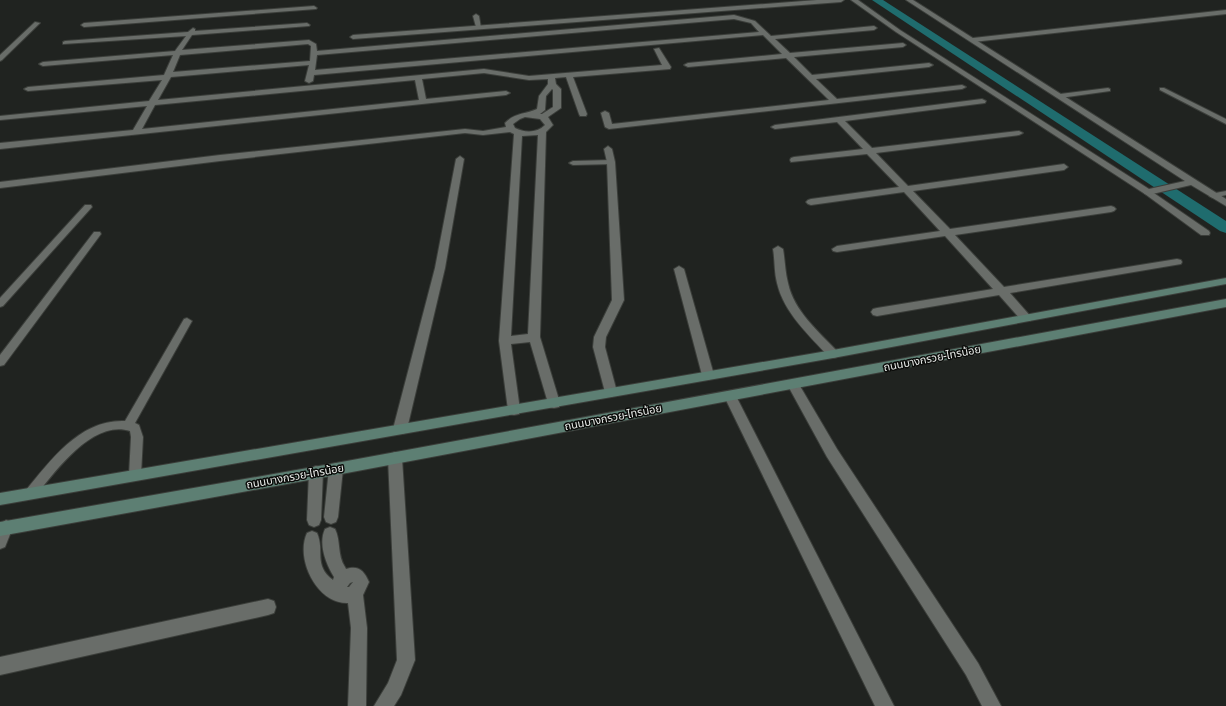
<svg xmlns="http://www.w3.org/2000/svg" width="1226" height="706" font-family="'Archivo Narrow','Noto Sans Thai',sans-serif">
	<rect width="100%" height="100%" fill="#202320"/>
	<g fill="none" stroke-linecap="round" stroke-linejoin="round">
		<path fill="#1f6c6e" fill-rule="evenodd" d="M872,0H883L1226,221V233L1220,231Z"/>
		<defs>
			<path id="service" d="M476,14L479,16L481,28L476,27L473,16Z
				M1108,88L1110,89V91L1060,98L1057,96L1060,94Z
				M1160,88H1164L1226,119V124L1160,90Z
				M611,160H614V164L573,165L569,163L573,161Z
				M1226,191V195L1213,198L1209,196L1210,194Z
				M85,205H91L92,207L3,306L0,307V298Z
				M94,232H100L101,234L4,365L0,366V355Z
				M187,318L192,321L135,423L139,425L143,437L141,475L139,479L135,480L131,479L129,475L131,437L130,431C92,419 54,473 34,498L30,499L26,498L24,494L26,490C51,460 80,419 125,421L184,319Z"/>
			<path id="minor" d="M817,0H844L841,2L353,39L350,37L353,35Z
				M314,6L317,8L316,9L84,27L81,25L84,23Z
				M1226,10V14L973,42L970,40L973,38Z
				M734,15L755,21L771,36L874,26L877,28L874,30L775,39L790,53L903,43L906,45L903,47L794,57L812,75L929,63L933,65L929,67L816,79L837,99L962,85L966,87L962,89L609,129L605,127L601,113L605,111L609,113L612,124L829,100L786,58L688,67L684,65L688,63L782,54L763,35L314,75L313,81L309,83L305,81L309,65L171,77L158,100L484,69L529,76L662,65L654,49L659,48L671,67L670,69L573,77L587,114L586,116H580L579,114L566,77L555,78L556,84L561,89V108L548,117L553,125L546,132L540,337L560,403L559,407L554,408L549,407L548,403L530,342L511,344L520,410L519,414L514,415L509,414L508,410L499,341L514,134L510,132L483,135L465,133L220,161L0,188V182L220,155L465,129L483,131L506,127L505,123C514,113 526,114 537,109L539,96L548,84V79L529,80L484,73L422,79L426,99L506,91L510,93L506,95L0,149V143L133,130L147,106L0,120V116L149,101L162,80L28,91L24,89L28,87L164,75L173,55L43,66L39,64L43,62L175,51L186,36L63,44V42L65,41L188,32L193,28L195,29V31L307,23L310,25L309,26L192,35L182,50L309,40L316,44L317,51ZM734,19L751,23L759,32L315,70L317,55ZM308,44L311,46L310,61L173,72L180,55ZM415,80L419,100L142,129L155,105ZM552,89L553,90V107L542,114H540L545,110L546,96ZM525,117L540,119L545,125C537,133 525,133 515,128L513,124L520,119ZM538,135L528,334L511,336L522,136Z
				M35,22L40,23L2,60L0,61V55Z
				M982,99L986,101L985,103L845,121L872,148L1019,131L1023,133L1019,135L876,153L908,186L1064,164L1068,167L1064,170L913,191L950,229L1111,206L1114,207L1116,209L1114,211L1111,212L955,235L1004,287L1177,259L1181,260L1182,262L1181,264L1010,293L1032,318L1030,321H1022L999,295L877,316L873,315L871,312L873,309L877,308L993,289L945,236L837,252L833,251L832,249L837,246L940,231L904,192L811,205L808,204L806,202L808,200L811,199L899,187L867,154L791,162L790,160L791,158L794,157L863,149L837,122L775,129L771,127L775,125Z
				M608,146L612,149L615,162L624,300L606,337L605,347L617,392L615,395L611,397L607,395L605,392L593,347L594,337L612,300L607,162L604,149Z
				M460,156L464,159L445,268L407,429L405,433L400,434L395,433L393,429L435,268L456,159Z
				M1148,189L1209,231L1210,233L1209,235H1201L1145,194L1143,192L1145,190Z
				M778,246L783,249C785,260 785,272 788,283C794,311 818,331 837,351L839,354L837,357L833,358L829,357C809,335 784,313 777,283C774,272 775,260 773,249Z
				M679,266L684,269L714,375L712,378L708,380L704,378L702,375L674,269Z
				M793,379L797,381L837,449L978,663L1001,706H982L966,675L827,457L787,384L789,381Z
				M730,391L735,393L736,396L894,706H875L724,396L725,393Z
				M395,452L400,454L402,458L415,660L401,695L394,706H374L388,683L397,660L388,458L390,454Z
				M336,463L341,465L343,469L338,517L336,522L331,524L326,522L324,517L329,469L331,465Z
				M316,466L321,468L323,472L321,520L319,525L314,527L309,525L307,520L309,472L311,468Z
				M6,520L11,522L13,527L5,547L0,549V524Z
				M330,527L335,529C341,541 337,555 345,567L346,569C359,565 364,571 369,582L363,595L367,628L366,706H348L351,628L348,603C317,604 295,559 307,533L312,531L317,533C325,551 313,565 333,580L334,577C326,564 318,544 325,529ZM353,582L349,587H347L350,583Z
				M268,599L274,601L276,607L274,613L268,615L0,675V657Z"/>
			<path id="tertiary" d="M851,0H858L900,30L1149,189L1185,181L906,0H913L1226,199V206L1191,185L1148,195L1145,194L896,32Z"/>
			<path id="secondary" d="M1226,278V284L833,358L0,505V493L833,350Z
				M1226,299V307L336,475L0,536V522L336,463Z"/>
		</defs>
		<use href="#service" stroke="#3b3e3a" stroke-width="2"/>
		<use href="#minor" stroke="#3b3e3a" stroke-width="2"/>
		<use href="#tertiary" stroke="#3b3e3a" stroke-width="2"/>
		<use href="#secondary" stroke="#3b3e3a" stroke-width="2"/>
		<use href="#service" fill="#696d69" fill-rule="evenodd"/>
		<use href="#minor" fill="#696d69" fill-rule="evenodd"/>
		<use href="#tertiary" fill="#696d69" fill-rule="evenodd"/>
		<use href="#secondary" fill="#5d7f73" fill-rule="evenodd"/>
	</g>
	<g text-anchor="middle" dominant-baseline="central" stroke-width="3" stroke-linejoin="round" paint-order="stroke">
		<g font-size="11" fill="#eaedea" stroke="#0b0c0a">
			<text transform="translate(932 358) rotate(-11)">ถนนบางกรวย-ไทรน้อย</text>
			<text transform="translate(613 417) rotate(-11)">ถนนบางกรวย-ไทรน้อย</text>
			<text transform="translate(295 476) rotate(-10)">ถนนบางกรวย-ไทรน้อย</text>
		</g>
	</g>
</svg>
